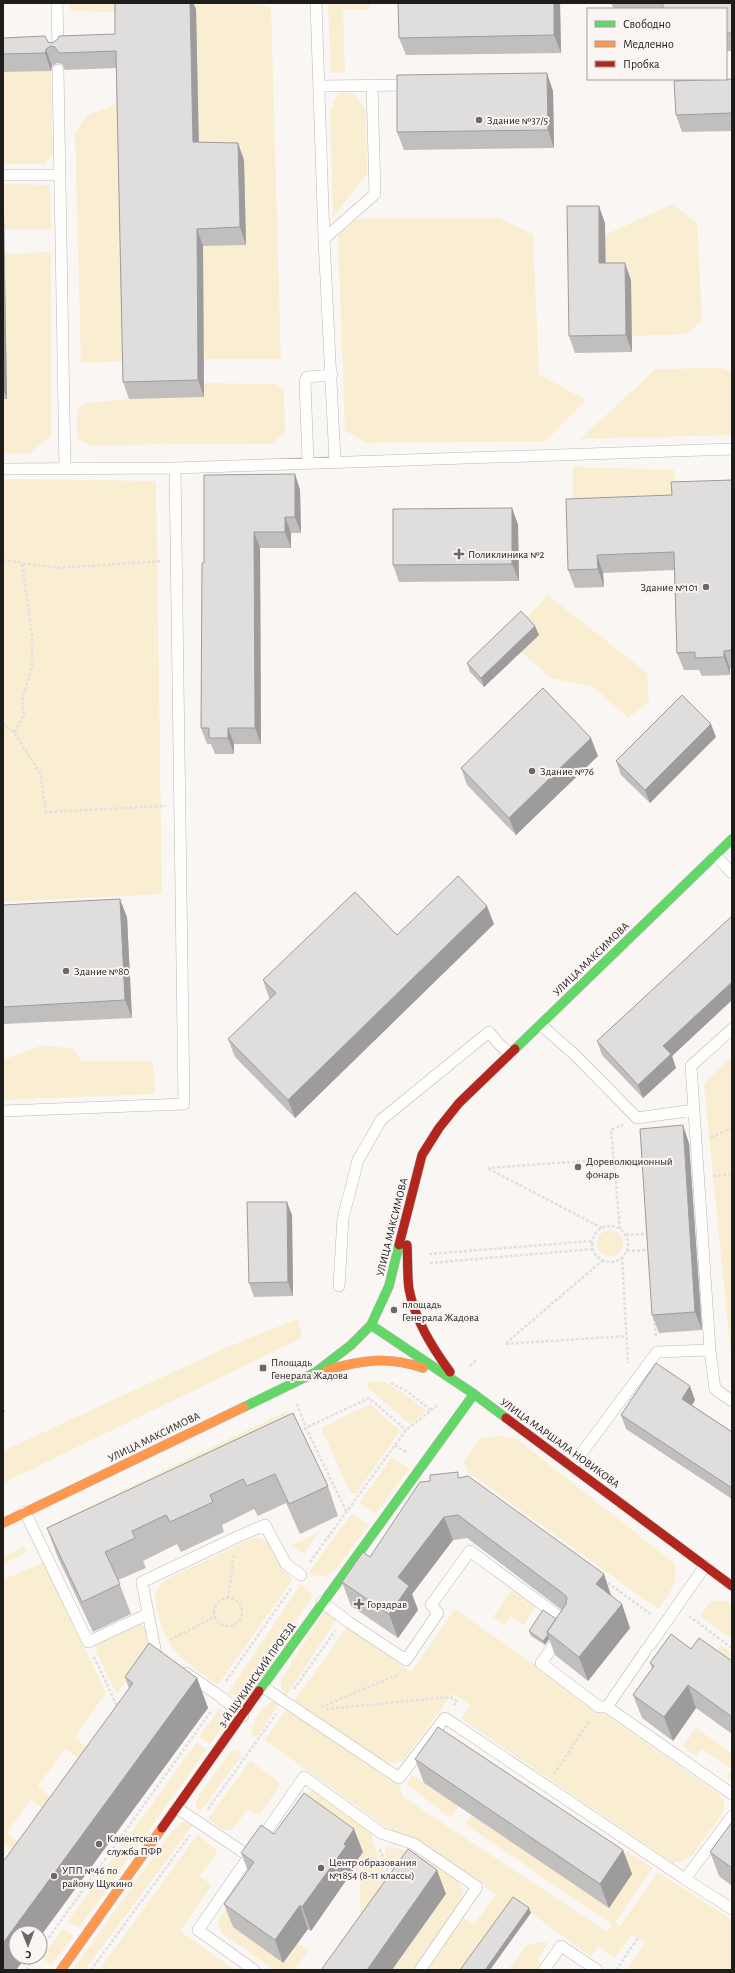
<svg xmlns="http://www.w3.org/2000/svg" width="735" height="1973" font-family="'Alegreya Sans',sans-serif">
	<rect width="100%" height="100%" fill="#f9f6f4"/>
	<path fill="#faeed2" d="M71,3H254L271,8L281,359H204L203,246L246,244L244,160L199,159L121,12L71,11L69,6Z
		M328,3H369V10L343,9L345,72L331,73Z
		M51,71L53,154L44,164H3V72Z
		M338,93H354L366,111L367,174L333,217L330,112Z
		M123,102L128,361L81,363L75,133L87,115Z
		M3,184L50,185L51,229L4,230Z
		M672,204L697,223L702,321L686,334L632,336L631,280L606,281L605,235Z
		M499,218L533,234L539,374L586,400L546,441L366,443L345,430L338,235L357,219Z
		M51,252V436L30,453H3V399L7,398L4,254Z
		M720,368L732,371V435L580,439L656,369Z
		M204,383L276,384L284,391L285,432L272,444L89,445L77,438V410L86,403L129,399Z
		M573,467L674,470L678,500L572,516Z
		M3,479L156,481L162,894L3,902Z
		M548,595L647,673L649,702L628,718L594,687L551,678L521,652L524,620Z
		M43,1045L73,1049L82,1061H153L155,1094L3,1100V1061L10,1057Z
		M732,1056V1368L704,1084Z
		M597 1243a13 13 0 1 1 26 0a13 13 0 1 1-26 0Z
		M298,1319L302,1338L3,1483V1451L223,1349Z
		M367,1381L385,1382L408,1396L426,1411L410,1424L368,1388Z
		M370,1404L400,1431L356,1494L350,1492L321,1428Z
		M287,1411L295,1428L61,1532L57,1522Z
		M500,1436L517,1439L674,1563C680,1583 669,1593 658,1609L469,1473L464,1461L480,1438Z
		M392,1457L409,1468L376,1514L359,1503Z
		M352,1513L369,1525L335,1570L326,1577L313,1575L309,1572Z
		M319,1532L304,1554L292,1545Z
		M259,1537L268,1542L283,1570L293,1579L218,1685C176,1655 161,1647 155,1593L163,1581L248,1540Z
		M24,1547L27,1552L3,1564V1557Z
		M44,1562L106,1693L75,1737L86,1747L78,1758L65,1749L38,1786L51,1797L43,1809L31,1799L7,1833L19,1843L14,1851L3,1843V1580Z
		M301,1584L310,1592L312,1598L245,1693L238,1697L228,1693Z
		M511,1590L536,1607L524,1625L511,1616L505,1625L493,1617Z
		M711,1601H726L732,1605V1639L700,1616Z
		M455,1609L718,1793L724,1802L723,1813L692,1856L682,1861L673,1863L461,1719L470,1705L452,1694L404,1760L393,1763L381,1760L294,1701L347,1627L411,1672Z
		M325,1611L336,1620L287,1695L281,1689V1679Z
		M139,1623L146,1628L147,1649L117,1694L97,1655L96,1643Z
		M721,1645L732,1653V1679L708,1661Z
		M273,1701L279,1704L257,1737L252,1734C251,1722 262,1706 273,1701Z
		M220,1708L225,1713L227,1720L210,1745L199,1736Z
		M286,1709L400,1786L402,1796L607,1932L613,1925L465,1824L472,1815L617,1864L627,1851L653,1868L615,1922L620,1926L658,1872L732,1920V1970H627L645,1943L632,1934L614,1958L599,1946L591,1957L515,1901L465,1970H426L463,1917L474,1924L496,1894L486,1888L485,1885L413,1837L394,1833L265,1740Z
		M696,1728L732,1753V1781L727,1777L732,1769L701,1749L696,1756L683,1746Z
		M196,1743L207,1749L79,1928L68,1921Z
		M235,1749L243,1754L201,1811L196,1808V1802L199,1795L230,1752Z
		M250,1761L278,1781L279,1787L259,1815L248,1809L232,1830H223L208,1819Z
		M412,1775L459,1806L450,1818L407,1784Z
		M312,1791L319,1794L372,1832V1842L397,1901L361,1931L360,1875L352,1867L363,1852L305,1795Z
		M183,1821L193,1825L85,1970H72L172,1831Z
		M198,1834L217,1851L215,1856L199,1876L212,1885L180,1931L235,1970H99Z
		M385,1846L414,1852L459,1882L463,1892L462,1901L414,1970H392L446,1894L401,1895L386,1858Z
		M246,1880L283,1963L298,1943L309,1950L294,1970H274L222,1933L218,1926L219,1919Z
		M63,1928L74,1936L51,1965L42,1958Z
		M538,1942L548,1943L539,1958L541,1965L538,1970H508L526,1946Z"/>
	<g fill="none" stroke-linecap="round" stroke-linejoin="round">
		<defs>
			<path id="lane" d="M57,3L58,52
				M316,3L324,239L335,462
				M58,70L65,469
				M319,86L412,85
				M3,175H60
				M324,239L375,194L372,85
				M308,462L305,382L307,377L332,375
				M3,469L175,468L732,449
				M715,855L732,873
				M541,1025L575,1055L637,1118L694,1110
				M3,1111L184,1104L175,468
				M339,1286L343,1218L358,1160L381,1120L489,1032L500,1045L510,1054
				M710,1350L715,1389L732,1401
				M572,1466L657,1352L710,1350L691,1066L732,1029
				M25,1512L88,1642L148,1614
				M322,1602L350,1623L406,1660L438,1613L431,1605L470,1551L569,1624L541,1663L599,1707H607
				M650,1645L705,1566
				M646,1650L607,1707L732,1794
				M156,1654L142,1582L237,1537L265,1525L286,1564L301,1575
				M186,1673L221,1697L243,1716
				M263,1687L399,1778L445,1718L685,1879
				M177,1808L249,1856
				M732,1816L685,1879L732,1909
				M254,1970L198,1930L304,1777L381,1833L414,1844L477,1887L420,1970
				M544,1970L561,1946L597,1970"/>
			<path id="fast" d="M515,1049L732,839
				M371,1325L474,1394L506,1418
				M244,1407L316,1372L351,1345L371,1325L389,1286L399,1245
				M259,1691L474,1394"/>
			<path id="slow" d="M327,1370C362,1360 387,1356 423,1368
				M3,1523L244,1407
				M61,1970L162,1828"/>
			<path id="jam" d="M399,1245L422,1155L439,1128L459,1103L515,1049
				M407,1245C408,1259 407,1274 409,1289C415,1320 432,1347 450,1372
				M506,1418L732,1586
				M162,1828L259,1691"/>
		</defs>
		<use href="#lane" stroke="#bbb8b8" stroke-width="12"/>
		<use href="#fast" stroke="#bbb8b8" stroke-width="10"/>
		<use href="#slow" stroke="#bbb8b8" stroke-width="10"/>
		<use href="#jam" stroke="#bbb8b8" stroke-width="10"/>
		<path stroke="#e0e0e0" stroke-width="2.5" stroke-dasharray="3 2" stroke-linecap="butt" d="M3,560L57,568L162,561
			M3,724L14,732L40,773L46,812L165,806
			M14,732L24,715L22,701L32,666V634L22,563
			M711,1137L732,1128
			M713,1176L732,1174
			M592 1244a18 18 0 1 1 36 0a18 18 0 1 1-36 0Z
			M602,1228L487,1168L613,1159
			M620,1229L611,1130L623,1125
			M626,1235L649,1234
			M627,1251L650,1250
			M429,1254L593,1241
			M622,1257L628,1363
			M603,1260L505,1344L626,1336
			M430,1263L593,1249
			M654,1318L656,1337
			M470,1366L476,1360
			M391,1383L408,1392L431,1410
			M297,1404L306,1428L347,1513
			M299,1431L369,1398L406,1430
			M395,1445L406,1452
			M310,1562L406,1430L439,1404
			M604,1580L652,1615
			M228,1598L234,1555
			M214 1612a14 14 0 1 1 28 0a14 14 0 1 1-28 0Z
			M689,1616L732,1648
			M170,1640L214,1617
			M94,1657L118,1708
			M226,1681L292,1587
			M294,1689L335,1631
			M321,1707L400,1674
			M326,1709L450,1697L457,1701L454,1705
			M554,1774L590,1720
			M208,1809L276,1714
			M380,1849L390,1878
			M40,1950L212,1710
			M26,1970L35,1957
			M91,1970L190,1835
			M616,1970L638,1938"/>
		<use href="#lane" stroke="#fefefd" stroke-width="11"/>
		<use href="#fast" stroke="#63d668" stroke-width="9"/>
		<use href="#slow" stroke="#ff974d" stroke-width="9"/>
		<use href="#jam" stroke="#b3261e" stroke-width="9"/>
	</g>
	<path fill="#c1bfbe" d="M115,3H193L196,9L199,142L244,160L246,245L203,246L204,397L129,399L123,382L116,68L65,70L62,64L57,63L52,66L51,71L3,72V38L48,42L52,43L115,34Z
		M398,3H560L561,53L406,55L399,38Z
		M611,3H732V51H726V9H614Z
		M732,79V131L682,132L676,115Z
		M553,91L554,148L404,150L397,132Z
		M3,211L4,212L7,399H3Z
		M605,223V263L631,280L632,352L575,353L569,336Z
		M295,474L300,490L301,533H291V548H260L261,744H234V754H215L211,744H207L201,728L204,563Z
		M732,480V668H730V675L702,676L699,670H684L677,653L674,570L603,573L604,587L575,588L568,570L672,495Z
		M512,508L518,525L519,581L399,582L393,565Z
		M539,635L484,687L470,672L467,663Z
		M716,737L650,803L621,775L616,761Z
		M598,756L516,835L467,785L461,768Z
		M3,905L127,917L132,1018L3,1024Z
		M732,916V1000L672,1056L676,1068L643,1098L602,1055L597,1041Z
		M494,924L295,1118L235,1057L228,1039L270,999L269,998L263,980L397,935Z
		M689,1143L702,1330L659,1333L652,1315Z
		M292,1215L293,1296L254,1297L249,1283Z
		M695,1400L692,1405L732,1432V1499L626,1429L621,1415Z
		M3,1406L5,1412H3Z
		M293,1413L328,1486L338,1516L300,1534L286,1503L258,1516L254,1509L222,1525L224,1532L181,1552L177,1544L143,1561L146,1568L118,1580L131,1614L93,1632L58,1558L47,1528Z
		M460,1477L612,1596L630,1628L588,1681L555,1655L549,1639L545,1645L531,1636L529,1631L556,1619L562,1610L467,1538L453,1540L412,1594L418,1610L398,1638L351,1606L342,1582L370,1557Z
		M691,1649L732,1661V1734L696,1708L673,1741L642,1718L633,1695L652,1668L650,1663Z
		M125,1677L197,1678L208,1708L16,1957H26L16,1970H3L129,1689Z
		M415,1759L623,1850L632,1874L609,1908L424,1783Z
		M732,1822V1886L719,1876L710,1852Z
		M274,1834L363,1852L353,1866L354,1869L311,1931L308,1929L283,1963L233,1927L224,1904L248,1871L241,1853Z"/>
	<path fill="#9d9b9b" d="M190,3H193L196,9L199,159L193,142Z
		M554,3H560L561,53L554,35Z
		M46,49L52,66L51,71L45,53Z
		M547,73L553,91L554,148L548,130Z
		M238,143L244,160L246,245L240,227Z
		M599,206L605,223L606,281L599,263Z
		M3,211L4,212L7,399L3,388Z
		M197,229L203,246L204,397L198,380Z
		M625,263L631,280L632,352L626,335Z
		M295,474L300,490L301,533L295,517Z
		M512,508L518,525L519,581L512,564Z
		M285,517L291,533V548L285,532Z
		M254,532L260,548L261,744L255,728Z
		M597,555L603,573L604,587L598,569Z
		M535,626L539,635L484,687L481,678Z
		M724,651L730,668V675L724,657Z
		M711,724L716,737L650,803L645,790Z
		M228,728L234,744V754L228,738Z
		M591,738L598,756L516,835L509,818Z
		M120,899L127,917L132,1018L125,1000Z
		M487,906L494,924L295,1118L288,1100Z
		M732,982V1000L672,1056L676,1068L643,1098L638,1085L663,1046Z
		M683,1125L689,1143L702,1330L695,1312Z
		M287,1202L292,1215L293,1296L288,1282Z
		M690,1386L695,1400L687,1412L682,1399Z
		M444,1517L453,1540L412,1594L418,1610L398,1638L389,1614L398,1577Z
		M604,1574L612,1598L596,1584Z
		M622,1604L630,1628L588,1681L579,1657Z
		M548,1635L549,1639L545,1645L543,1641Z
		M197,1678L208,1708L40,1937V1933H16V1957H26L16,1970H3V1943Z
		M688,1685L696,1708L673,1741L664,1717Z
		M354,1829L363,1852L353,1866L354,1869L311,1931L302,1907Z
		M623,1850L632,1874L609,1908L600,1884Z
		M437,1870L446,1894L392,1970H367Z
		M300,1905L308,1929L283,1963L275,1940Z
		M529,1908L531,1913L490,1970H485Z"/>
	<path fill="#e0dedd" stroke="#9d9b9b" d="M115,3H190L193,142L238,143L240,227L197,229L198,380L123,382L116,51L59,53L55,47L51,46L46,49L45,53L3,54V38L45,36L48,42L52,43L58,39L59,36L115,34Z
		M398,3H554V35L399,38Z
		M663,3H732V33H726V9H663Z
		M547,73L548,130L397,132V75Z
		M732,79V113L676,115L674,81Z
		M567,206H599V263H625L626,335L569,336Z
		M295,474V517H285V532H254L255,728H228V738H209V728H201L202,563H204V475Z
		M732,480V650L724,651V657L695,658V652L677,653L674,552L597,555L598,569L568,570L566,499L672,495L671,482Z
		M512,508V564L393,565V509Z
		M521,611L535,626L481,678L467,663Z
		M543,688L591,738L509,818L461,768Z
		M682,695L711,724L645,790L616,761Z
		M458,876L487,906L288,1100L228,1039L276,993L263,980L355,892L397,935Z
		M120,899L125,1000L3,1007V905Z
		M732,916V982L663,1046L671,1054L638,1085L597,1041Z
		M683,1125L695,1312L652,1315L640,1129Z
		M247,1202H287L288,1282L249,1283Z
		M656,1363L690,1386L682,1399L732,1432V1488L621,1415Z
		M293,1413L328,1486L289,1504L275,1474L247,1486L243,1479L210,1495L213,1502L170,1522L166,1515L132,1531L135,1538L105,1552L120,1584L82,1602L47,1528Z
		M458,1472V1478L468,1476L604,1574L596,1584L622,1604L579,1657L547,1632L566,1604L567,1598L565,1595L458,1515L444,1517L398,1577L409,1586L389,1614L342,1582L363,1552L370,1557L420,1482L430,1481V1475Z
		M543,1610L556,1619L547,1632L548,1635L543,1641L529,1631Z
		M671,1634L691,1649L699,1638L732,1661V1717L688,1685L664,1717L633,1695L654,1666L650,1663Z
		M149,1643L197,1678L3,1943V1862L133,1683L125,1677Z
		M438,1727L623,1850L600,1884L415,1759Z
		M304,1793L354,1829L344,1844L346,1846L302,1907L300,1905L275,1940L224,1904L254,1862L241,1853L261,1825L274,1834Z
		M732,1822V1868L710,1852Z
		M408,1849L437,1870L367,1970H321Z
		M513,1897L529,1908L485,1970H460Z"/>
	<g fill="#6b6968" stroke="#faf5f3" stroke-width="1.5">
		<circle cx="479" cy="120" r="4"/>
		<path d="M457 548h4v4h4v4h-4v4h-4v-4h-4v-4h4z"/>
		<circle cx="706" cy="587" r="4"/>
		<circle cx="532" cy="771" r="4"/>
		<circle cx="66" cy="971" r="4"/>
		<circle cx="578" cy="1167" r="4"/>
		<circle cx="394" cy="1310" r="4"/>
		<rect x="259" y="1364" width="8" height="8" rx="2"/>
		<path d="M357 1598h4v4h4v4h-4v4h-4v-4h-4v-4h4z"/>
		<circle cx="99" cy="1844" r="4"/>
		<circle cx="321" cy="1868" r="4"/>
		<circle cx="54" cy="1876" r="4"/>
	</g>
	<g text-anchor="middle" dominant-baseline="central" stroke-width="4" stroke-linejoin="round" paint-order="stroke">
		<g font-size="11" fill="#1f1d1c" stroke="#faf5f3" text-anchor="start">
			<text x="487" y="120">Здание №37/5</text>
			<text x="468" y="554">Поликлиника №2</text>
			<text x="698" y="587" text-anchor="end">Здание №101</text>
			<text x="540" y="771">Здание №76</text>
			<text x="74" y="971">Здание №80</text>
			<text x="586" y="1161">Дореволюционный<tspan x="586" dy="13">фонарь</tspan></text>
			<text x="402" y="1304">площадь<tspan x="402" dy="13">Генерала Жадова</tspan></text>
			<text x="271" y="1362">Площадь<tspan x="271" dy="13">Генерала Жадова</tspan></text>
			<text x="367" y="1604">Горздрав</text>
			<text x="107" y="1838">Клиентская<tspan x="107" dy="13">служба ПФР</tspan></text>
			<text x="329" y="1862">Центр образования<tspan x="329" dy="13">№1854 (8-11 классы)</tspan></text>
			<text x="62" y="1870">УПП №46 по<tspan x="62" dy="13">району Щукино</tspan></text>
		</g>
		<g font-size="11" fill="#1f1d1c" stroke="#faf5f3">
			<text transform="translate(591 959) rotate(-44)">УЛИЦА МАКСИМОВА</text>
			<text transform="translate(392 1227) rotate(-76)">УЛИЦА МАКСИМОВА</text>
			<text transform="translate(154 1437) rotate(-26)">УЛИЦА МАКСИМОВА</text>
			<text transform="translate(560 1443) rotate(36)">УЛИЦА МАРШАЛА НОВИКОВА</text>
			<text transform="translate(257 1675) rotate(-55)">3-Й ЩУКИНСКИЙ ПРОЕЗД</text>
		</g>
	</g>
	<rect width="735" height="1973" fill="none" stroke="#1f1d1c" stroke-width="8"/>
	<rect x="587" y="8" width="140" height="72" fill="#faf5f3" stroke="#a29f9d"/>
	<rect x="595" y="21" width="20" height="6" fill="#63d668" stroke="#a29f9d"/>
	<text x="623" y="28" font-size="12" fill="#1f1d1c">Свободно</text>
	<rect x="595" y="41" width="20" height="6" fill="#ff974d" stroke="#a29f9d"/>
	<text x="623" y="48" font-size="12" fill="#1f1d1c">Медленно</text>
	<rect x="595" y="61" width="20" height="6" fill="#b3261e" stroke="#a29f9d"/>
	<text x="623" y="68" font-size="12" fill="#1f1d1c">Пробка</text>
	<g transform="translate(28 1945) rotate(179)"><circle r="19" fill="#faf5f3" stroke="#a29f9d"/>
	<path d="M0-3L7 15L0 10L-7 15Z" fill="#6b6968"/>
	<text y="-6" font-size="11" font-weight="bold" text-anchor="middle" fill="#1f1d1c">С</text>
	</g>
</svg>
